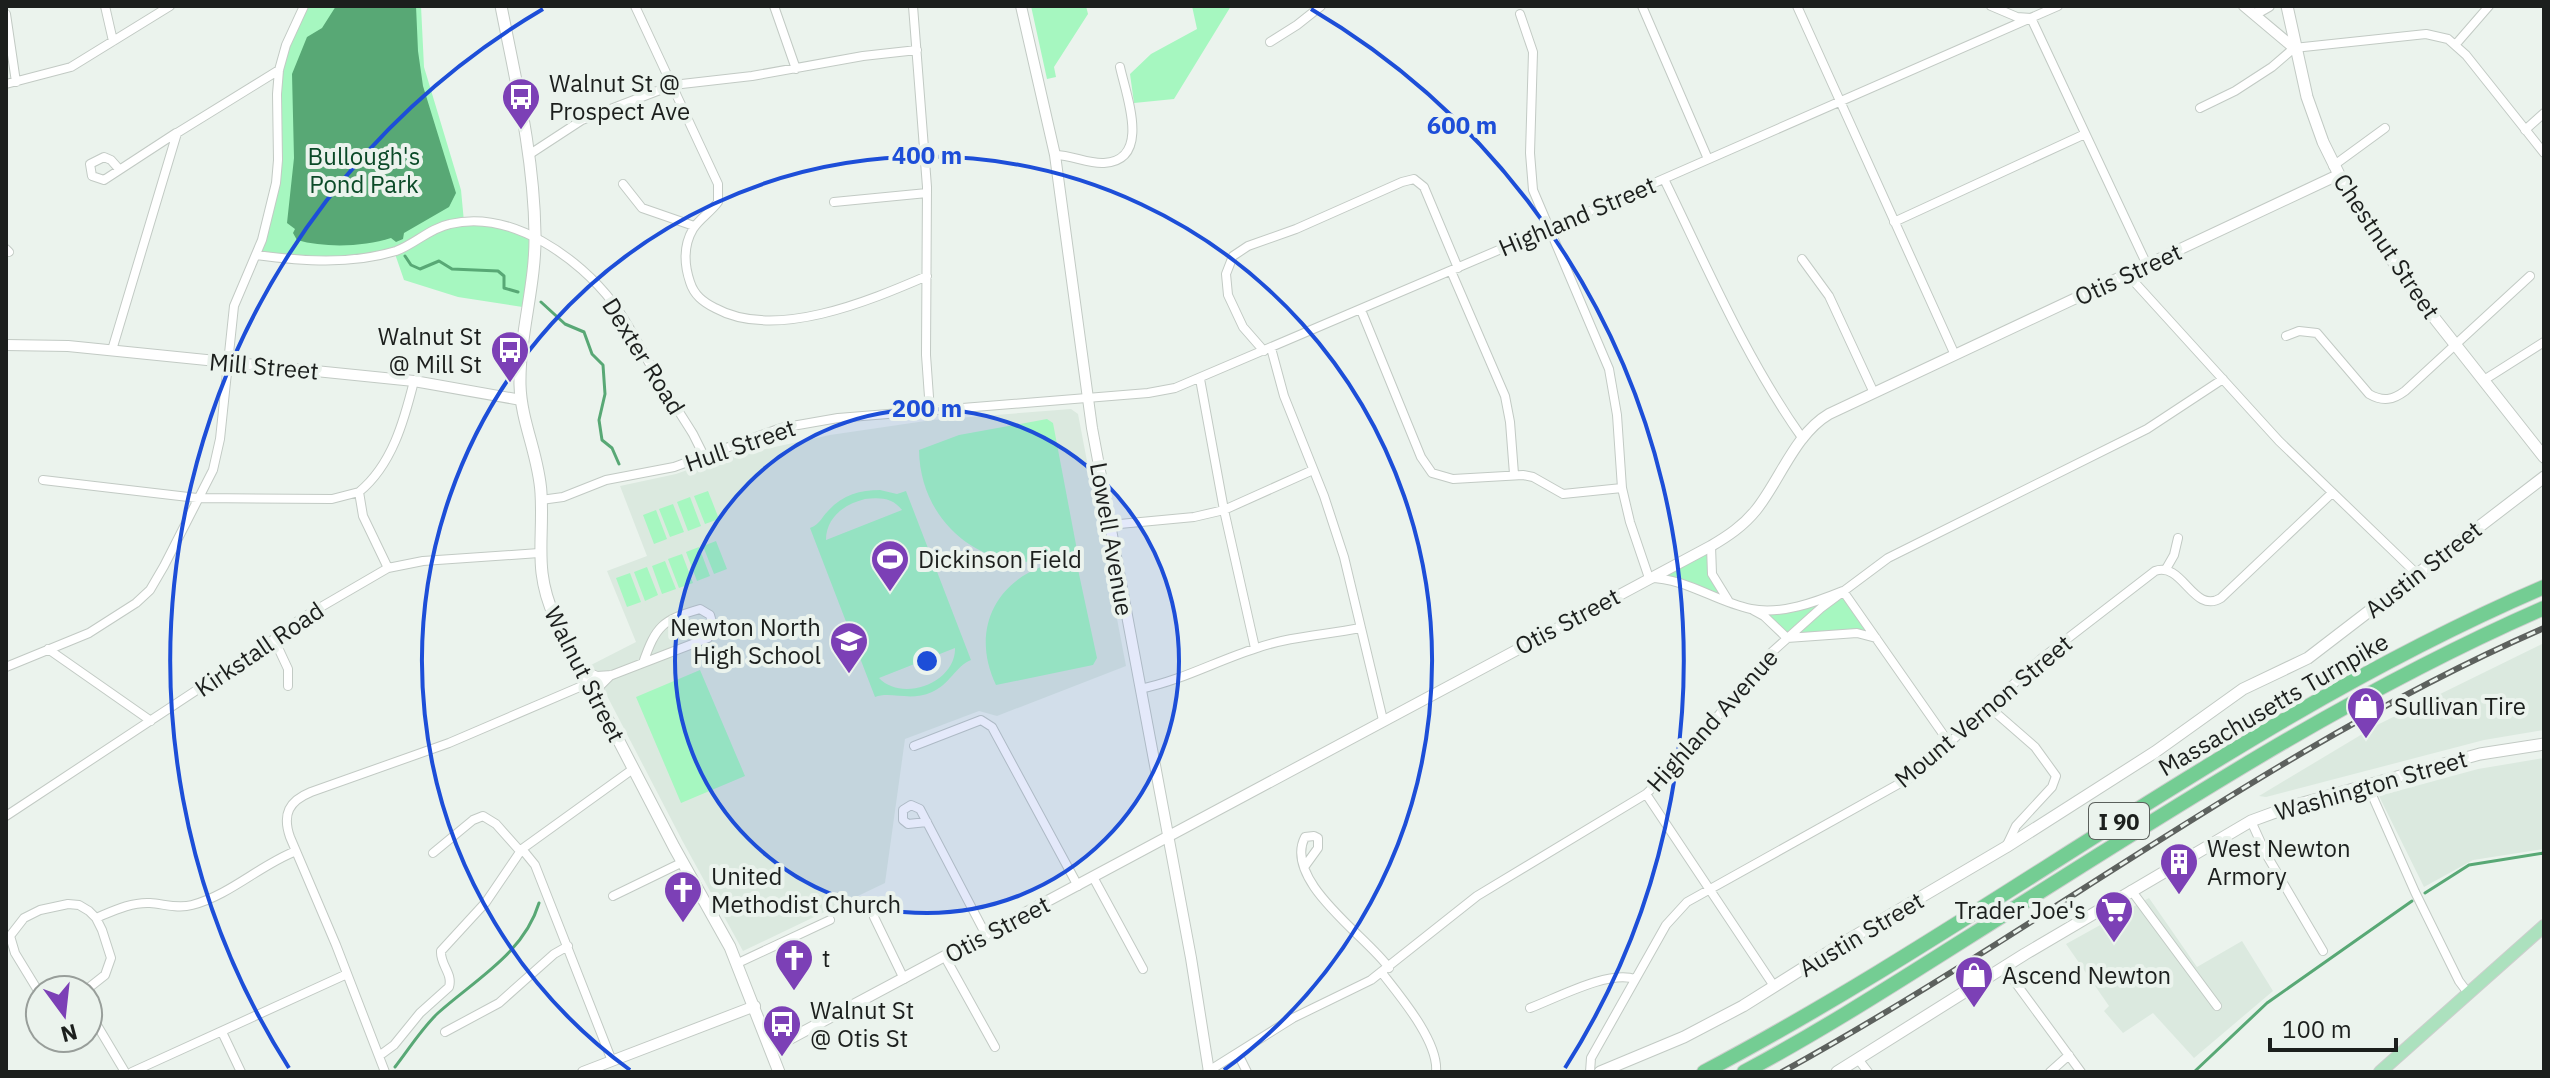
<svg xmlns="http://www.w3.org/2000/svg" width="2550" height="1078" font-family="'IBM Plex Sans',sans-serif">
	<rect width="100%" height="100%" fill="#ebf3ed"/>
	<path fill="#dbe9df" d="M1071,409L1078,414L1126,666L997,716L979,711L905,739L885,883L743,951L683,842L591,665L636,642L607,571L647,556L620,486L676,474L715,460L830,435L932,420Z
		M2544,643V730L2484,740L2266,797L2259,796L2379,724Z
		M2544,758V849L2473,860L2424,887L2379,796L2478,769Z
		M2149,898L2197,967L2242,941L2273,991L2194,1058L2153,1013L2123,1033L2104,1011L2109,1006L2066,944Z"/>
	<path fill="#a6f7c0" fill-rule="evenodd" d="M304,6H421L424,67L461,190L464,222H484L535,239L529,308L458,297L404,280L394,251L360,258L256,255L274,193L279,70Z
		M1031,6H1086L1088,14L1054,67L1056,77L1047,79Z
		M1192,6H1231L1174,99L1134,103L1130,74L1151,54L1197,29Z
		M1047,419L1053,423L1077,550C1001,587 920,532 919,450L959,435Z
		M880,490L897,494L906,491L971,660C956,666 949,685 932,692C910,702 891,691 875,697L810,528C820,524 821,518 828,511C842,495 860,490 880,490ZM865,499C880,497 893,498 902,510L826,540C826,517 845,504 865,499ZM955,648C956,682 903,703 879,678Z
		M708,491L719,519L705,524L694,496Z
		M690,497L701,526L688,531L677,502Z
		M673,504L684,532L670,537L659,509Z
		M656,510L667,539L654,544L643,515Z
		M716,541L727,569L714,574L703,546Z
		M1711,546L1712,574L1729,601L1663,578Z
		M699,547L710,576L697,581L686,552Z
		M682,554L693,583L679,588L668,559Z
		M1076,560L1097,658L1093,665L996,685C965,620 1008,563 1076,560Z
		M665,561L676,589L662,594L652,566Z
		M647,567L658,595L645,601L634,572Z
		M630,573L641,602L627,607L616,578Z
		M1843,591L1877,638L1868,635L1787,638L1764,616L1783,608Z
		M700,670L745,776L681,803L636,697Z"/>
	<path fill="#58a875" d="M336,6H416L418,51L423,86L456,193L449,207L404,233L403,239L396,242L391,238C363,247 325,248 297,240L293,233L295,229L287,223L294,158L292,74L307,37L322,28Z"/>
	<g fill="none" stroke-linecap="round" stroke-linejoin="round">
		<path stroke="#58a875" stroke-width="3" d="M405,256L411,265L420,269L439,261L452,269L498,271L504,276V288L518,292
			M541,302L565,324L584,332L592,354L603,365L605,394L599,420L602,440L612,448L619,464
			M2425,893L2469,865L2544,853
			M395,1067C409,1049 422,1028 438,1013C476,979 524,953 539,903
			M2194,1072L2267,1003L2412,901"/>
		<defs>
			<path id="minor" d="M105,6L113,41
				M635,6L718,184V202C711,212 699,219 693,229C683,246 684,264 690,282C694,295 703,302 715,308C775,341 869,301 927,276
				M774,6L796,69
				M913,6L927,187L926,355L930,411
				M1642,6L1708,159
				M1797,6L1955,355
				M1991,6L2017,17L2031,18L2147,265
				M6,14L16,82
				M1520,14L1533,52L1530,153L1533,190L1609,369L1617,415L1622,488L1630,522L1649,578C1686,578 1716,602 1751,609C1781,615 1816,602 1843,591L1950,744
				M1270,42L1297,25L1321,6
				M2456,44L2489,6
				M6,84L71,67L170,6
				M2200,108L2235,91L2272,67L2294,48L2426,34L2448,39L2466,55L2544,153
				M2525,130L2544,113
				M530,154L582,120L673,85L752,76L863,56L917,50
				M1055,155C1072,155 1088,164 1104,163C1152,160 1126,95 1120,67
				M2333,166L2385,128
				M119,169L111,160L104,157L90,164L92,176L104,180L176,133
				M1664,179C1707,267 1746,359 1803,439
				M623,184L642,208L694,226
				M834,202L927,193
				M1894,222L2085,134
				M6,249L9,252
				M256,255C302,261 350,265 396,251C415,244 430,228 450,224C511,209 579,258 613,303C627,321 637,342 648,361C662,386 678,410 693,434L704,456
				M1802,259L1829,296L1874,393
				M1451,271L1505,396L1510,422L1514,474
				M2128,275L2279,441L2416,573
				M1361,310L1421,457L1432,473L1453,479L1523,475L1533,477L1563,494L1622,488
				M2286,336L2299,331L2317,333L2369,394C2383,402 2393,400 2405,391L2530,276
				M1271,348L1284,396L1324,496L1344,557L1383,720
				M112,350L177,133L279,70
				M1264,351L1243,327L1228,295L1226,274L1233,256L1248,246L1296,229L1402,182L1414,179L1424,187L1458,268
				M1200,379L1224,510L1255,648
				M2484,380L2544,342
				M43,480L197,498L332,499L359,492
				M541,500L563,497L606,480L674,467L781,428L838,418L1148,393L1175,388L1588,212L2058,6
				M1109,525L1194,517L1224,510L1313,470
				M1711,546L1712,574L1728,600
				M388,568L363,516L359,492C392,465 404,421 414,381
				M2166,569L2174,555L2178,538
				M1753,610L1764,616L1787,638L1857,633L1876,638
				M274,639L288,669V686
				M48,649L151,721
				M6,667L89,633L136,603L150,590L164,566L213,470L220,439L234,306L262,240L276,183L278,160L277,94L279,70L286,45L304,6
				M583,670L597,676L612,675L708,638L714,629L710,615L700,609C662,620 656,626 643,663
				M1140,689C1183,680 1216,661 1257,648C1291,636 1326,635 1360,628
				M598,700L600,686L611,675
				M1988,706L2035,747L2056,776L2052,787L2016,826L2006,847
				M914,746L981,720L992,727L1078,886
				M2368,786L2415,892L2459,981L2468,993
				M1646,794L1774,986
				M6,816L274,639L302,618L388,568L423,561L539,553
				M2251,821L2266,854L2323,951
				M927,822L908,824L903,820V810L911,805L920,809L986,935
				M522,849L535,865L612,1061
				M433,853L473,820L483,816L496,824L520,851
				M1305,866L1318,848V838L1314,836L1305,837C1282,881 1369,938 1389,968
				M1093,877L1143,969
				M2131,890L2217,1006
				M613,896L683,862
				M874,917L904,979
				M96,918C113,911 131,902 150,903C164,904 178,909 192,905C230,895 260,865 296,851
				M945,957L995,1047
				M738,963L830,920
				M2004,967L2081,1072
				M1382,973C1400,996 1439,1042 1436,1072
				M40,994L15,953L10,936L24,918L40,910L68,904L79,905L89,911L96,918L102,930L111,958L105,975L86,990
				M1530,1008C1557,998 1608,970 1635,979
				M88,1010L125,1072
				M222,1032L241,1072
				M445,1032L499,1003L554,954L568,946
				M1238,1054L1247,1072
				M379,1056L394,1045L420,1013L449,987C453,973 440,965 441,951L486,902L522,849L633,769
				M1858,1059L1868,1072
				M132,1072L347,974
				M385,1072L336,945L290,837C282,814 289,801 311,792L449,743L589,683
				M1207,1072L1293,1018L1371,980L1477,896L1646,794L1678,763L1772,652L1821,608L1888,558L2147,429L2223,379
				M1590,1072L1591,1058L1666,925L1687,902L1913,776L2041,659L2155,571C2183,561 2193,615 2221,598L2332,493
				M2050,1072L2069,1055"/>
			<path id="tertiary" d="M1021,6L1055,155L1092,428L1191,958L1209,1072
				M2244,6L2294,48
				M2255,14L2269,6
				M6,345L68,346L414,381L521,400
				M771,1049L1711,546C1728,536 1743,526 1756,510C1780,480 1795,434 1829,414L2338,175
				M583,1072L755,1006"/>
			<path id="secondary" d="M501,6C516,82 534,156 535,234C536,285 519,335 520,385C521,422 539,456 541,493C544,541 533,570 555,618L674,847L730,947L779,1072
				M2287,6L2307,97L2323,142L2354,205L2417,296L2544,457
				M1600,1072L1684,1037L1743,1006L1848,940L2006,847L2155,752L2243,689L2308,658L2544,477
				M1837,1072L2025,954L2251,821L2292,806L2480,754L2544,744"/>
			<path id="primary" d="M2380,1072L2544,926"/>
			<path id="motorway" d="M1704,1072C1990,921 2245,715 2544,587
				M1744,1072C1821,1031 1894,984 1967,938C2155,820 2340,697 2544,608"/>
		</defs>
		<use href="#minor" stroke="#c2cac4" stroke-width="10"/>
		<use href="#tertiary" stroke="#c2cac4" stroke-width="12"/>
		<use href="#secondary" stroke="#c2cac4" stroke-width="13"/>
		<use href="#primary" stroke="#cdcecd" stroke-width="14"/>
		<use href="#motorway" stroke="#cdcecd" stroke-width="16"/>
		<use href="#minor" stroke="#fff" stroke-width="8"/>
		<use href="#tertiary" stroke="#fff" stroke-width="10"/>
		<use href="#secondary" stroke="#fff" stroke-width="11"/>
		<use href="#primary" stroke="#ace1be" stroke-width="12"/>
		<use href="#motorway" stroke="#74cd93" stroke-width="14"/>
		<defs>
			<path id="rail" d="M1782,1072C2040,930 2273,746 2544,628"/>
		</defs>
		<use href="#rail" stroke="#5d615e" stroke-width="6"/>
		<use href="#rail" stroke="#ebf3ed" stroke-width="3" stroke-dasharray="9" stroke-linecap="butt"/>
	</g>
	<circle cx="927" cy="661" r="252" fill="#1d4ed8" fill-opacity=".12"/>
	<g fill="none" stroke="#1d4ed8" stroke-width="4">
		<circle cx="927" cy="661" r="252"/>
		<path d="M630 1070A505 505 0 1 1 1224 1070"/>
		<path d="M289 1068A757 757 0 0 1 543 9M1311 9A757 757 0 0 1 1565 1068"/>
	</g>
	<defs>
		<symbol id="bus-pin" viewBox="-11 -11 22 30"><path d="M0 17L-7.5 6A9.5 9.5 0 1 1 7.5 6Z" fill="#7c40b6" stroke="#ebf3ed"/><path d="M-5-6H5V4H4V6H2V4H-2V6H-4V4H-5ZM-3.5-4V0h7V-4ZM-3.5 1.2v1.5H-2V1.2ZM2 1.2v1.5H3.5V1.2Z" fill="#fff"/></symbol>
		<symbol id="stadium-pin" viewBox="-11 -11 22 30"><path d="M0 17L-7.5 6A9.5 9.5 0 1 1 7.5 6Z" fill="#7c40b6" stroke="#ebf3ed"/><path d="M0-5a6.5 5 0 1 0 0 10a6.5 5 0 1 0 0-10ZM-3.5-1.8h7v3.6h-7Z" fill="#fff"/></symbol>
		<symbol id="school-pin" viewBox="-11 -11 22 30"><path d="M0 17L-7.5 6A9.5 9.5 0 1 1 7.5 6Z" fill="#7c40b6" stroke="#ebf3ed"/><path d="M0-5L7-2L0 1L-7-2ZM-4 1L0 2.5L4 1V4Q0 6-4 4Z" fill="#fff"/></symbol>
		<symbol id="shop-pin" viewBox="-11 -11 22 30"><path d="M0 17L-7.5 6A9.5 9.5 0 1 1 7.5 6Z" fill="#7c40b6" stroke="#ebf3ed"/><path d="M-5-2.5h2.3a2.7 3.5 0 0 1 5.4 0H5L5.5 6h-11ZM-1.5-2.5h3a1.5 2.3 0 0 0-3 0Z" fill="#fff"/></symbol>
		<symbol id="building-pin" viewBox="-11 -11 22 30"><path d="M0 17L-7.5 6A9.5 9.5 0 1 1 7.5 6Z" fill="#7c40b6" stroke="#ebf3ed"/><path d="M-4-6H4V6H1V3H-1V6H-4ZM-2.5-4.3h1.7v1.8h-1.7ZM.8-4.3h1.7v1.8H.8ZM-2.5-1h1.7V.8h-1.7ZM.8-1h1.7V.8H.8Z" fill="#fff"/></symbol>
		<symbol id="church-pin" viewBox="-11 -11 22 30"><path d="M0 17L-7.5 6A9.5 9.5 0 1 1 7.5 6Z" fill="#7c40b6" stroke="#ebf3ed"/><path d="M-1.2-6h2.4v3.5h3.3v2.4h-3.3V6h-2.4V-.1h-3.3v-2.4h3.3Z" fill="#fff"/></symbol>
		<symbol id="supermarket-pin" viewBox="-11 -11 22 30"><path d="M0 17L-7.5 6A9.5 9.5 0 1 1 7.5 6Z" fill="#7c40b6" stroke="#ebf3ed"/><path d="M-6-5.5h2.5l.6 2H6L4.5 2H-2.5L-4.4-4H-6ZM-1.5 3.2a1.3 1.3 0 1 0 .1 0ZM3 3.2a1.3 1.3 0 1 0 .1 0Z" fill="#fff"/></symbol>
	</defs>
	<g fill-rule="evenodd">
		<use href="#bus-pin" x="499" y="75" width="44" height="60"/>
		<use href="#bus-pin" x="488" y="328" width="44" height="60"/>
		<use href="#stadium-pin" x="868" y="537" width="44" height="60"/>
		<use href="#school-pin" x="827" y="619" width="44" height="60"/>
		<use href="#shop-pin" x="2344" y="684" width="44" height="60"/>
		<use href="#building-pin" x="2157" y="840" width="44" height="60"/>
		<use href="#church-pin" x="661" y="868" width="44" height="60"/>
		<use href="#supermarket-pin" x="2092" y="888" width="44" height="60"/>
		<use href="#church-pin" x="772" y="936" width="44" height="60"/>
		<use href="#shop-pin" x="1952" y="953" width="44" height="60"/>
		<use href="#bus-pin" x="760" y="1002" width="44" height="60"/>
	</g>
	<g text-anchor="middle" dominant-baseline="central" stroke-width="8" stroke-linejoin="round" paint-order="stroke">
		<rect fill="#ebf3ed" stroke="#5a5f5b" stroke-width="2" x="2089" y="803" width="60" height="36" rx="6"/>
		<g font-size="22" font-weight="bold" fill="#1c1f1d">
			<text x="2119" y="821">I 90</text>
		</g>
		<g font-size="24" fill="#1c1f1d" stroke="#ebf3ed" text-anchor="start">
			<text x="549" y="83">Walnut St @<tspan x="549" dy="28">Prospect Ave</tspan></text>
			<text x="482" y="336" text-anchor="end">Walnut St<tspan x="482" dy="28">@ Mill St</tspan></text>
			<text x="918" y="559">Dickinson Field</text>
			<text x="821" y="627" text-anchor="end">Newton North<tspan x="821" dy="28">High School</tspan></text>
			<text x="2394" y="706">Sullivan Tire</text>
			<text x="2207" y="848">West Newton<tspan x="2207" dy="28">Armory</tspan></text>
			<text x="711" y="876">United<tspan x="711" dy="28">Methodist Church</tspan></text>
			<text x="2086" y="910" text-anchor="end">Trader Joe's</text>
			<text x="822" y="958">t</text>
			<text x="2002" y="975">Ascend Newton</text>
			<text x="810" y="1010">Walnut St<tspan x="810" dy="28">@ Otis St</tspan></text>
		</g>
		<g font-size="24" fill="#0b4a28" stroke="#ebf3ed">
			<text x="364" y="156">Bullough's<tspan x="364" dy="28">Pond Park</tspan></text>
		</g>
		<g font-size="24" fill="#1c1f1d" stroke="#ebf3ed">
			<text transform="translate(1577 216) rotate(-23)">Highland Street</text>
			<text transform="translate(2387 246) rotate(56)">Chestnut Street</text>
			<text transform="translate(2128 274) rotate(-25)">Otis Street</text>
			<text transform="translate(644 356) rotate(58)">Dexter Road</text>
			<text transform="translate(264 366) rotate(5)">Mill Street</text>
			<text transform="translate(740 445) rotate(-19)">Hull Street</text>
			<text transform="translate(1112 539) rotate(80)">Lowell Avenue</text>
			<text transform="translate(2423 569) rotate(-38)">Austin Street</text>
			<text transform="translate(1567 621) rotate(-28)">Otis Street</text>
			<text transform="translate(259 649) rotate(-34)">Kirkstall Road</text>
			<text transform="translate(585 674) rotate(63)">Walnut Street</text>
			<text transform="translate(2273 704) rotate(-30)">Massachusetts Turnpike</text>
			<text transform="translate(1983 711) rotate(-40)">Mount Vernon Street</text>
			<text transform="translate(1712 720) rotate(-48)">Highland Avenue</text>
			<text transform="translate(2371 785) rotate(-16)">Washington Street</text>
			<text transform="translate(997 929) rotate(-28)">Otis Street</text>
			<text transform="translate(1861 934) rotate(-31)">Austin Street</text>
		</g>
	</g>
	<circle cx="927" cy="661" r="12" fill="#1d4ed8" stroke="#ebf3ed" stroke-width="4"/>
	<g font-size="24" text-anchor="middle" font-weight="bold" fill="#1d4ed8" stroke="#ebf3ed" stroke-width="8" stroke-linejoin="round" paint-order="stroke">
		<text x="1462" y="134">600 m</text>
		<text x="927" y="164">400 m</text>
		<text x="927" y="417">200 m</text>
	</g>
	<rect width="2550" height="1078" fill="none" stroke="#1c1f1d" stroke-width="16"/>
	<g transform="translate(64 1014) rotate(165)"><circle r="38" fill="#ebf3ed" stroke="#989e9a" stroke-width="2"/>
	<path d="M0-6L14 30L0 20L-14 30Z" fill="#7c40b6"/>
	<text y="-12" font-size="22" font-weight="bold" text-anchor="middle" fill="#1c1f1d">N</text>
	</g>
	<path d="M2270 1038v12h126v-12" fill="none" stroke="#1c1f1d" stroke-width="4"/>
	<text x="2282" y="1038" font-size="24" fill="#1c1f1d" stroke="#ebf3ed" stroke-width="6" paint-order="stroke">100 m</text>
</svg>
